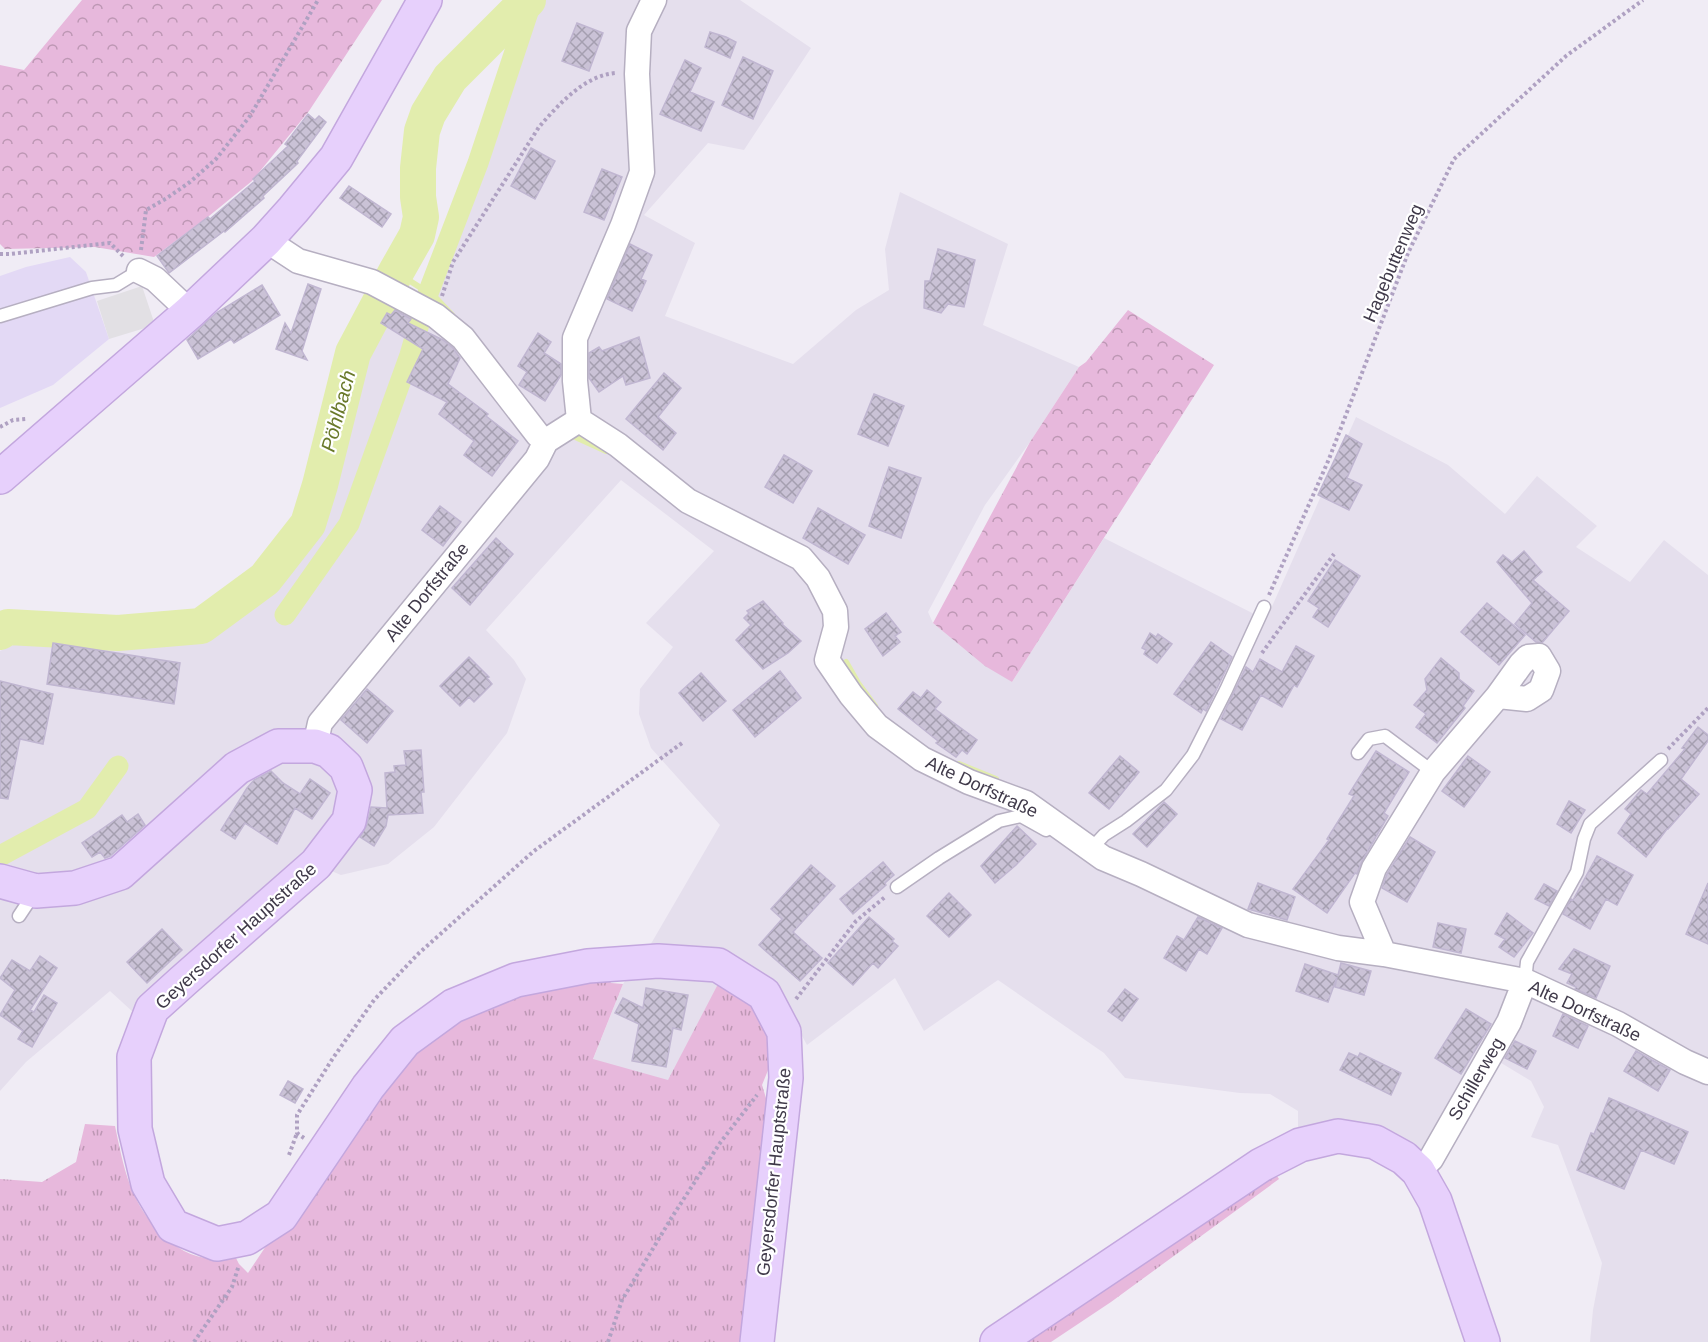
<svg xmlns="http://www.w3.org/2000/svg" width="1708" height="1342" font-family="Arial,sans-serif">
	<defs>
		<pattern id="grass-tufts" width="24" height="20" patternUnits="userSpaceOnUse" patternTransform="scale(1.5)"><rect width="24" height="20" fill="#e7b8dc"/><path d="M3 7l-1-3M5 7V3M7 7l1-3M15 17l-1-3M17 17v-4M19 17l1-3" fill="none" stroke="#bd97b4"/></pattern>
		<pattern id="forest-crowns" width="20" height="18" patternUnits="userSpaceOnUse" patternTransform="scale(1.5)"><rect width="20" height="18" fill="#e7b8dc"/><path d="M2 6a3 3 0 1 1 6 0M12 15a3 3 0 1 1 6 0" fill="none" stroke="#bd97b4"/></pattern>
		<pattern id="building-cross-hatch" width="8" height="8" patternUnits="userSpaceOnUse" patternTransform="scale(1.5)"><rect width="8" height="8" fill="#cac2d6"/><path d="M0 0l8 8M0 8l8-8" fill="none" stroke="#a59fb0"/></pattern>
	</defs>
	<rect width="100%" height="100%" fill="#f0ecf5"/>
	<path fill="#e5dfed" d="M545,0H740L811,48L744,150L708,143L644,215L695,243L665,316L793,364L856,310L889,290L885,249L900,192L1008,244L983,325L1079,367L1030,442L985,505L928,612L933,623L1012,682L1104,538L1266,620L1356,417L1448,465L1505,514L1537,476L1597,526L1576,547L1630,582L1664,540L1708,575V1342H1590L1593,1310L1602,1263L1558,1145L1531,1137L1544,1107L1531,1081L1483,1052L1426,1147L1411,1152L1298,1131V1111L1270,1094L1240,1093L1125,1078L1104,1053L998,980L924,1031L895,978L807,1045L782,999L668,1080L586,1077L623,984L652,942L720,825L651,748L639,714L640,689L673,647L646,623L714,551L621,480L486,630L514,660L526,679L507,733L434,827L388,864L341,875L303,859L134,1013L110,991L26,1062L0,1091V651L35,635L132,645L194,635L229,618L265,592L305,541L322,510L360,363L386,301L427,318L498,127L517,61L532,19Z"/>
	<path fill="#e3d9f5" d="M70,257L86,272L109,339L53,385L0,408V276L26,267Z"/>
	<path fill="url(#grass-tufts)" d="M606,972L611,983L623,984L593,1059L668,1080L717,986L721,982L758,1005L775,1053L762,1085L769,1108L746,1342H0V1179L42,1182L76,1162L85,1124L115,1126C119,1145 123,1166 130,1185C143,1219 172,1256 212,1259C219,1259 227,1256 234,1254L239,1264L248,1273L268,1243L425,1040L485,1003Z
		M1273,1170L1279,1179L1111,1302L1051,1342H1017Z"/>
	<path fill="url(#forest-crowns)" d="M82,0H382L309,111L252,181L209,216L154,257L95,247L5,249L0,244V65L24,70Z
		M1128,310L1214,365L1012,682L985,666L933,623L1030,442L1079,367L1086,362Z"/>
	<path fill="#e2e0e4" d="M142,286L155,325L109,339L97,301Z"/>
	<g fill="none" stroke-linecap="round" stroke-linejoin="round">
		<path stroke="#e2edad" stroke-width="6" d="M396,272L435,297L452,315
			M571,435L606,451
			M846,662L858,683L875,706
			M959,764L996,779"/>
		<path stroke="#e2edad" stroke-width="21" d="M285,615L349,524L410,355L427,296L478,163L532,0
			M0,856L87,809L118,766"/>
		<path stroke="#e2edad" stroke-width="36" d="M0,632L8,627L118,633L201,626L265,579L308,524L320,485L353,353L396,272L417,235L421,217L418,197V168L422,131L428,114L450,78L528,0"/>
	</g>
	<path fill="url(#building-cross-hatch)" stroke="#c0b6d1" stroke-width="1.5" d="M577,23L603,33L589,71L562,61Z
		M710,32L726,37L736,42L730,58L705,47Z
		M743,57L773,71L753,119L722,105Z
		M685,60L701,68L690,92L714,102L701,131L660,114Z
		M308,114L315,120L319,116L326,122L297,161L298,163L263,196L264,198L225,232L224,231L169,273L157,256L208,217L210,219L255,181L253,179L288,146L285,144Z
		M531,148L555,161L535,199L511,186Z
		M602,169L622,177L604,220L584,212Z
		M349,186L391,214L382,227L340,198Z
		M630,244L652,255L641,279L646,281L632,311L607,299Z
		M938,249L975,260L964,307L948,304L941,313L924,308L925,281H930Z
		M308,284L321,289L302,351L307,360L276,349L285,323L291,333Z
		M262,285L280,315L234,343L231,339L198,359L187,340L216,313Z
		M395,310L411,319L408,323L443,340L453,348L460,358L448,384L488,414L486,416L518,441L492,476L464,455L474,441L439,414L447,402L407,382L423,349L381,323L387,313L391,315Z
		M538,333L551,342L544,353L561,364V375L545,401L519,385L527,372L518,366Z
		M639,337L650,378L626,385L623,376L599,392L589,378V353L599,347L602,351Z
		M664,373L681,388L658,417L676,433L663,450L626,419Z
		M874,394L904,406L888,446L858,434Z
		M1346,435L1362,444L1347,478L1362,485L1349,510L1318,495Z
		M784,455L812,471L793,503L765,487Z
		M889,467L921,478L901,538L869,526Z
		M440,506L461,522L443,546L422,530Z
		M818,508L865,535L848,564L803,538Z
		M496,538L513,554L470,605L452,588Z
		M1524,551L1542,572L1533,580L1569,611L1542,643L1536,642L1515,624L1532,603L1497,562L1503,555L1512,562Z
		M1335,560L1360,576L1328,627L1313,617L1319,608L1308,601Z
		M763,601L783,623L782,624L801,641L788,653L763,669L736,640L751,625L744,618L749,613L747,611Z
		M1487,603L1525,635L1499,665L1461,632Z
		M886,613L901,632L895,636L900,642L883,656L865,629Z
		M1150,633L1156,637L1158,634L1172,644L1157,663L1144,654L1146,650L1142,648Z
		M1211,642L1232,657L1206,711L1203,709L1201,713L1174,694Z
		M53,643L180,663L174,704L47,684Z
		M1296,646L1314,656L1297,687L1294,685L1282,707L1261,695L1242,730L1221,719L1246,667L1253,672L1260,659L1282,672Z
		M469,657L489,677L487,678L492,684L474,702L469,697L460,706L440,686Z
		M1441,658L1459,673V679L1474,691L1463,706L1465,708L1437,743L1416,727L1426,714L1414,705L1427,690L1425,679Z
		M780,671L801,698L755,737L733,710Z
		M701,673L726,701L703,721L679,693Z
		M0,681L53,694L43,744L20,739L8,799L0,798Z
		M367,689L393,711L367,743L341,720Z
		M927,690L941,702L935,709L977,740L967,754L962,750L956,757L936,743L938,741L898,709L913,692L921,698Z
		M1698,727L1708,735V741L1681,779L1699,794L1668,829H1667L1646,857L1618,833L1631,814L1625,809L1641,790L1647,794L1685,749L1682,748Z
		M421,750L424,792H421L423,813L388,815L386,826L374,846L360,837L367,825L371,807L387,808L385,773L395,772L394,766L406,765L404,751Z
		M1376,751L1409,772L1384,813L1388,816L1362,861L1357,874L1355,873L1327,913L1293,889L1329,840L1327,839L1354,796L1349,794Z
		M1120,756L1139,772L1109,809L1089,793Z
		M1468,756L1490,772L1464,807L1442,791Z
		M271,771L283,783L300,794L310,779L330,793L312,819L295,808L277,844L245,823L235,839L221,830L247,788L254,780Z
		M1569,801L1585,810L1571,833L1557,824Z
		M1164,802L1177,814L1147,847L1133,834Z
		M138,814L145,825L110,856L105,858L100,852L92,857L82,843L122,815L127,822Z
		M1017,826L1036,844L1016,865L995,883L981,866Z
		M1410,837L1435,852L1407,902L1382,888L1387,874Z
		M1597,856L1633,875L1617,905L1606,899L1590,929L1563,914L1571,899L1573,900Z
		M883,862L894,875L885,883L886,885L853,914L840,899Z
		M811,865L835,886L793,932L822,958L800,981L759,945L782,919L771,909Z
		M1258,883L1295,897L1287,920L1248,909Z
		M1708,883V944L1686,934Z
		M1544,884L1557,891L1549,906L1535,899Z
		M949,893L971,915L949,937L927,916Z
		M1507,913L1533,933L1514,957L1499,947L1505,939L1495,934Z
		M869,917L894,939L892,941L898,946L878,968L873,963L853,985L828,963Z
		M1198,917L1222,928L1207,954L1199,949L1186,971L1164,958L1177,936L1184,940Z
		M1438,923L1466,929L1461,953L1433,947Z
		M162,929L182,950L147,983L127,962Z
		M1574,949L1610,966L1596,998L1575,989L1576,987L1567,983L1572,974L1559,969Z
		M40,956L57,968L30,1010L34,1012L44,995L57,1003L32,1047L18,1039L23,1031L0,1015L15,990L0,978L12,960L30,971Z
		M1341,963L1371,971L1364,995L1335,987L1337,977L1328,1002L1296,991L1305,964L1338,975Z
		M646,988L688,995L681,1030L673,1028L666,1067L632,1061L639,1024L615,1013L623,998L643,1008Z
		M1125,989L1138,999L1122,1021L1108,1011Z
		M1466,1009L1491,1024L1461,1074L1435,1058Z
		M1563,1014L1588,1026L1578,1048L1553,1036Z
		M1515,1041L1536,1051L1527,1069L1505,1058Z
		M1636,1051L1670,1070L1658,1091L1624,1071Z
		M1349,1053L1358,1057L1360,1053L1401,1073L1391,1095L1340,1070Z
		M288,1081L303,1089L295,1103L280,1095Z
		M1609,1098L1688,1132L1674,1164L1641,1150L1624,1189L1577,1170L1591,1133L1594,1134Z"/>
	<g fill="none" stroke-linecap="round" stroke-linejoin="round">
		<defs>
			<path id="lane" d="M0,316L92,288L116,285L139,271
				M1358,753L1369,739L1385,736L1433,772
				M1091,849L1104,835L1126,821L1166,790L1193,755L1226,690L1264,607
				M897,887L939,858L999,821L1021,816L1046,830
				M19,916L35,892
				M1525,981L1527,962L1577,872L1584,839L1590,824L1661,760"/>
			<path id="street" d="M266,240L298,261L372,282L436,316L463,338L538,435L546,441
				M139,271L155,279L190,312
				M579,420L618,445L688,501L801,558L818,578L835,611L836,627L827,660L851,695L877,726L922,759L969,782L1026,803L1103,858L1141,874L1248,925L1338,948L1384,954L1525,981L1618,1024L1685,1062L1708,1072
				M579,420L575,381V338L623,225L642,172L637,74L639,31L654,0
				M315,746L320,723L537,459L546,441L579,420
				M1384,954L1362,902L1374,868L1433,772L1498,696L1527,699L1541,690L1548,671L1539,656L1528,657L1521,664L1498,696
				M1418,1171L1431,1159L1509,1022L1525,981"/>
			<path id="secondary" d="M0,477L190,312L266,240L293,210L336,158L425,0
				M0,881L36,891L75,888L120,873L237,768L278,746H315L329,751L346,767L355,790L349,821L316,864L183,981L152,1009L134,1057L135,1129L148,1184L173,1226L217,1244L247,1238L281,1216L368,1087L405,1041L453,1006L516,980L588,966L658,961L718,965L764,994L784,1032L786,1078L757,1342
				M997,1342L1261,1165L1300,1145L1338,1136L1375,1142L1404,1158L1418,1171L1435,1201L1483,1342"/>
		</defs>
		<use href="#lane" stroke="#b6afc1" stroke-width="15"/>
		<use href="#street" stroke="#b6afc1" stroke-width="27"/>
		<use href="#secondary" stroke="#c3a7de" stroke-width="36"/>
		<path stroke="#afa1c2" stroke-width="4" stroke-dasharray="3 3" stroke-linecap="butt" d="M141,250L146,210L167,198L190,182L216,159L250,116L318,0
			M0,254H10L110,243L125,258
			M442,296L453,262L539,127C559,104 584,76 615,73
			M0,427L13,420L26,419
			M1269,595L1329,459L1408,253L1454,159L1566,56L1643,0
			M1262,653L1334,554
			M1668,749L1708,708
			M796,999L856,921L885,897
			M304,1138L297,1133V1115L333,1058L374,1000L419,953L534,851L682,743
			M289,1155L297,1133
			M194,1342L232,1287L239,1265
			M608,1342L622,1300L672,1217L720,1143L757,1095"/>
		<use href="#lane" stroke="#fff" stroke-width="12"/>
		<use href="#street" stroke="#fff" stroke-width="24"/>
		<use href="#secondary" stroke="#e7d0fc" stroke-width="33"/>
	</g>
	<g text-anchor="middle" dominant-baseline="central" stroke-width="4.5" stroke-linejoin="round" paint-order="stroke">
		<g font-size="18" fill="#403a4a" stroke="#fff">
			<text transform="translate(1393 263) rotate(-67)">Hagebuttenweg</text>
			<text transform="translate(427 592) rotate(-51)">Alte Dorfstraße</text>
			<text transform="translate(982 787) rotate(25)">Alte Dorfstraße</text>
			<text transform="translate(236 936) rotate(-42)">Geyersdorfer Hauptstraße</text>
			<text transform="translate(1585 1011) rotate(25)">Alte Dorfstraße</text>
			<text transform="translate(1476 1079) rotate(-60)">Schillerweg</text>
			<text transform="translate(774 1172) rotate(-84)">Geyersdorfer Hauptstraße</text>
		</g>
		<g font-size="20" font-style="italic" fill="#69792a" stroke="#fff">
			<text transform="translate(338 411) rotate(-75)">Pöhlbach</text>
		</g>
	</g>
</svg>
